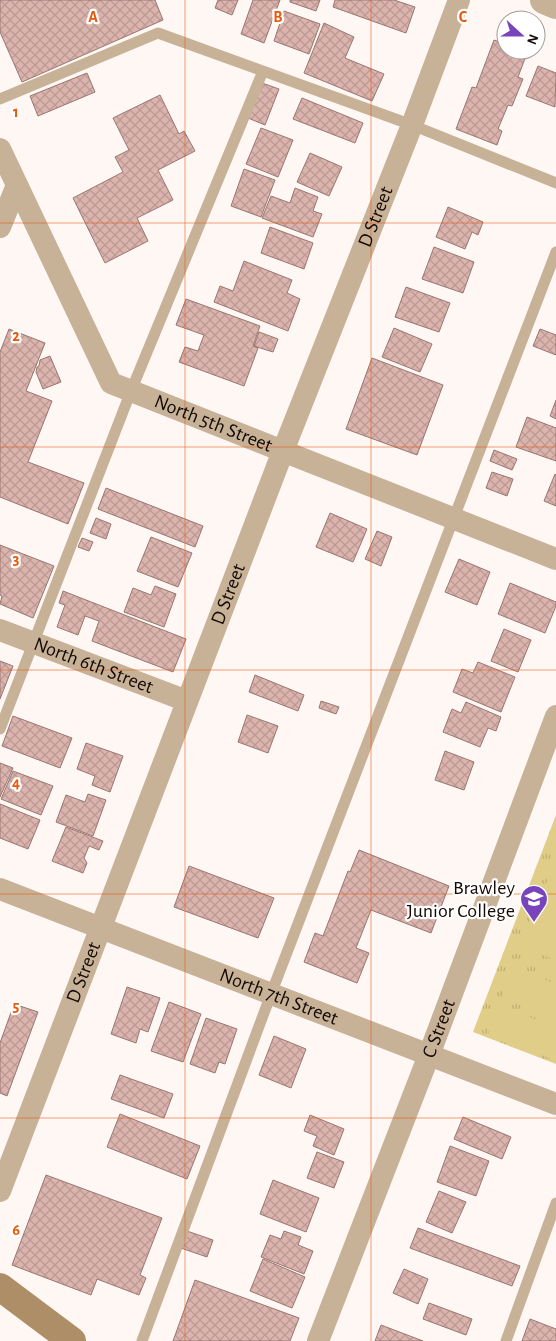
<svg xmlns="http://www.w3.org/2000/svg" width="556" height="1341" font-family="'Alegreya Sans',sans-serif">
	<defs>
		<pattern id="grass-tufts" width="24" height="20" patternUnits="userSpaceOnUse" patternTransform="scale(1.25)"><rect width="24" height="20" fill="#e0cd87"/><path d="M3 7l-1-3M5 7V3M7 7l1-3M15 17l-1-3M17 17v-4M19 17l1-3" fill="none" stroke="#bfaf73"/></pattern>
		<pattern id="building-cross-hatch" width="8" height="8" patternUnits="userSpaceOnUse" patternTransform="scale(1.25)"><rect width="8" height="8" fill="#dcb4ae"/><path d="M0 0l8 8M0 8l8-8" fill="none" stroke="#bc9994"/></pattern>
	</defs>
	<rect width="100%" height="100%" fill="#fef7f3"/>
	<path fill="url(#grass-tufts)" d="M556,815V1064L473,1032Z"/>
	<path fill="#e0cd87" d="M548,879L556,882V915L537,908Z
		M531,918L556,927V960L520,947Z
		M513,968L556,984V1017L502,997Z
		M499,1006L556,1027V1050L552,1059L488,1035Z"/>
	<path fill="url(#building-cross-hatch)" stroke="#9a7670" d="M0,0H155L163,20L22,82L0,32Z
		M218,0H238L232,15L215,8Z
		M253,0H280L264,43L241,34Z
		M290,0H320L316,11L290,2Z
		M335,0H394L415,7L406,33L333,7Z
		M284,11L320,24L309,54L274,41Z
		M324,23L354,37L345,58L384,74L372,101L304,73Z
		M494,40L506,44V50H520L527,53L518,77L523,79L512,106L508,105L498,129L502,131L497,145L456,129L472,87L476,88Z
		M538,66L556,73L555,107L526,96Z
		M87,73L95,92L38,116L30,96Z
		M262,83L279,89L265,125L248,118Z
		M160,95L179,134L184,131L195,151L158,170L173,200L137,218L148,241L105,263L73,198L123,172L115,157L129,150L113,118Z
		M302,98L363,123L355,143L293,119Z
		M261,128L293,140L278,177L246,164Z
		M310,153L342,167L329,196L297,182Z
		M244,169L275,180L261,217L231,206Z
		M295,188L318,197L313,211L322,214L313,237L262,218L271,196L290,203Z
		M448,207L483,222L478,235L472,232L465,249L436,237Z
		M270,227L313,243L304,269L261,253Z
		M434,247L474,262L463,293L422,279Z
		M244,261L292,280L287,293L300,299L288,331L214,302L220,286L233,291Z
		M406,287L450,303L439,332L395,317Z
		M186,299L260,326L253,346L258,348L244,386L179,362L185,347L198,351L204,335L176,325Z
		M394,328L432,344L420,372L382,357Z
		M9,329L45,343L26,391L52,401L28,462L84,483L68,524L0,497V352Z
		M540,329L556,335V355L533,346Z
		M259,332L278,339L273,352L254,346Z
		M50,356L61,382L43,389L36,372L37,367L39,366L40,360Z
		M372,358L443,385L417,455L346,429Z
		M556,400V419L550,416Z
		M527,417L556,428V461L516,447Z
		M494,450L517,459L512,470L490,461Z
		M492,472L513,479L507,496L486,488Z
		M555,474L556,475V506L544,501Z
		M106,488L203,526L195,547L98,509Z
		M330,513L367,529L353,562L316,547Z
		M96,518L111,524L106,539L90,533Z
		M377,531L392,537L381,566L365,559Z
		M151,537L192,553L178,587L137,571Z
		M82,538L93,542L89,551L78,547Z
		M0,545L54,566L33,618L0,604L2,596L0,595Z
		M459,559L490,572L477,605L445,592Z
		M510,583L556,602V606L545,633L498,614Z
		M155,586L176,594L164,627L124,612L133,588L151,595Z
		M63,591L186,639L173,672L92,641L99,621L85,616L78,635L57,627L65,605L59,603Z
		M504,629L531,640L518,672L491,661Z
		M0,661L13,666L0,699Z
		M478,662L515,677L501,712L453,692L462,669L473,673Z
		M255,675L304,695L298,711L249,692Z
		M321,701L339,707L336,714L319,708Z
		M466,702L501,717L496,731L488,728L480,747L443,732L452,709L461,713Z
		M247,715L278,726L268,753L238,742Z
		M13,716L72,738L60,768L2,746Z
		M86,743L123,756L110,792L92,785L95,776L77,769Z
		M445,751L474,762L464,790L435,780Z
		M0,763L13,768L0,797Z
		M13,771L53,786L41,815L1,799Z
		M88,794L106,800L93,836L56,822L66,795L85,802Z
		M0,804L40,820L28,849L0,838Z
		M66,827L103,841L99,850L89,846L84,858L87,863L83,873L52,861Z
		M359,850L449,886L431,933L371,910L356,948L369,953L357,983L304,962L315,933L323,936L348,871L350,872Z
		M189,866L274,898L258,938L174,907Z
		M127,987L160,998L148,1032L140,1029L136,1043L111,1034Z
		M169,1002L201,1014L183,1062L151,1051Z
		M14,1004L38,1012L7,1096L0,1093V1043Z
		M206,1018L237,1029L225,1064L219,1062L215,1073L190,1064Z
		M274,1036L306,1049L291,1088L259,1075Z
		M120,1075L173,1094L164,1118L111,1099Z
		M120,1114L200,1146L187,1179L107,1147Z
		M310,1115L344,1129L334,1155L313,1146L317,1136L304,1131Z
		M463,1117L511,1137L502,1159L454,1139Z
		M450,1146L489,1161L476,1196L437,1182Z
		M317,1152L344,1162L334,1188L307,1178Z
		M46,1175L162,1218L140,1275L146,1278L139,1295L97,1279L91,1295L12,1265Z
		M273,1180L319,1198L306,1232L260,1214Z
		M439,1191L466,1202L452,1233L426,1222Z
		M418,1228L520,1266L512,1286L410,1248Z
		M184,1230L213,1240L207,1257L178,1247Z
		M284,1231L301,1237L298,1245L313,1251L304,1274L261,1257L270,1235L281,1239Z
		M263,1259L305,1277L292,1308L250,1291Z
		M404,1269L428,1279L418,1304L393,1293Z
		M195,1280L299,1318L290,1341H173Z
		M429,1303L472,1319L466,1335L423,1319Z
		M530,1319L556,1329V1341H522Z
		M381,1325L423,1341H375Z"/>
	<g fill="none" stroke-linecap="round" stroke-linejoin="round">
		<path stroke="#c7b197" stroke-width="11" d="M0,99L158,33L412,125L556,183
			M0,729L131,391L263,71
			M142,1341L271,994L556,252
			M506,1341L556,1203"/>
		<g stroke="#c7b197" stroke-width="22">
			<path id="s1" d="M0,149L111,383L556,559"/>
			<path d="M0,227L17,185"/>
			<path id="s2" d="M0,630L187,701"/>
			<path id="s3" d="M0,889L556,1104"/>
			<path id="s4" d="M0,1191L283,451L412,125L459,0"/>
			<path id="s5" d="M318,1341L429,1055L556,716"/>
		</g>
		<path stroke="#c7b197" stroke-width="28" d="M544,0L556,5"/>
		<path stroke="#ae8e66" stroke-width="28" d="M0,1287L72,1341"/>
	</g>
	<path fill="none" stroke="#e8590c" stroke-width="1" stroke-opacity="0.55" d="M185,0V1341M371,0V1341M0,223H556M0,447H556M0,670H556M0,894H556M0,1118H556"/>
	<defs>
		<symbol id="school-pin" viewBox="-11 -11 22 30"><path d="M0 17L-7.5 6A9.5 9.5 0 1 1 7.5 6Z" fill="#7944bb" stroke="#fff"/><path d="M0-5L7-2L0 1L-7-2ZM-4 1L0 2.5L4 1V4Q0 6-4 4Z" fill="#fff"/></symbol>
	</defs>
	<g fill-rule="evenodd">
		<use href="#school-pin" x="518" y="883" width="32" height="43"/>
	</g>
	<g text-anchor="middle" dominant-baseline="central" stroke-width="4.5" stroke-linejoin="round" paint-order="stroke">
		<g font-size="20" fill="#140904" stroke="#fff">
			<text stroke="none"><textPath href="#s4" startOffset="1044">D Street</textPath></text>
			<text stroke="none"><textPath href="#s1" startOffset="369">North 5th Street</textPath></text>
			<text stroke="none"><textPath href="#s4" startOffset="639">D Street</textPath></text>
			<text stroke="none"><textPath href="#s2" startOffset="100">North 6th Street</textPath></text>
			<text stroke="none"><textPath href="#s4" startOffset="234">D Street</textPath></text>
			<text stroke="none"><textPath href="#s3" startOffset="299">North 7th Street</textPath></text>
			<text stroke="none"><textPath href="#s5" startOffset="335">C Street</textPath></text>
		</g>
		<g font-size="20" fill="#140904" stroke="#fff" text-anchor="end">
			<text x="515" y="888">Brawley<tspan x="515" dy="23">Junior College</tspan></text>
		</g>
	</g>
	<g font-size="16" text-anchor="middle" font-weight="bold" fill="#e8590c" stroke="#fff" stroke-width="4.5" stroke-linejoin="round" paint-order="stroke">
		<text x="93" y="22">A</text>
		<text x="278" y="22">B</text>
		<text x="463" y="22">C</text>
		<text x="16" y="117">1</text>
		<text x="16" y="341">2</text>
		<text x="16" y="564">3</text>
		<text x="16" y="788">4</text>
		<text x="16" y="1011">5</text>
		<text x="16" y="1235">6</text>
	</g>
	<g transform="translate(521 35) rotate(111)"><circle r="24" fill="#ffffff" stroke="#a19d9b"/>
	<path d="M0-4L9 19L0 12L-9 19Z" fill="#7944bb"/>
	<text y="-8" font-size="14" font-weight="bold" text-anchor="middle" fill="#140904">N</text>
	</g>
</svg>
